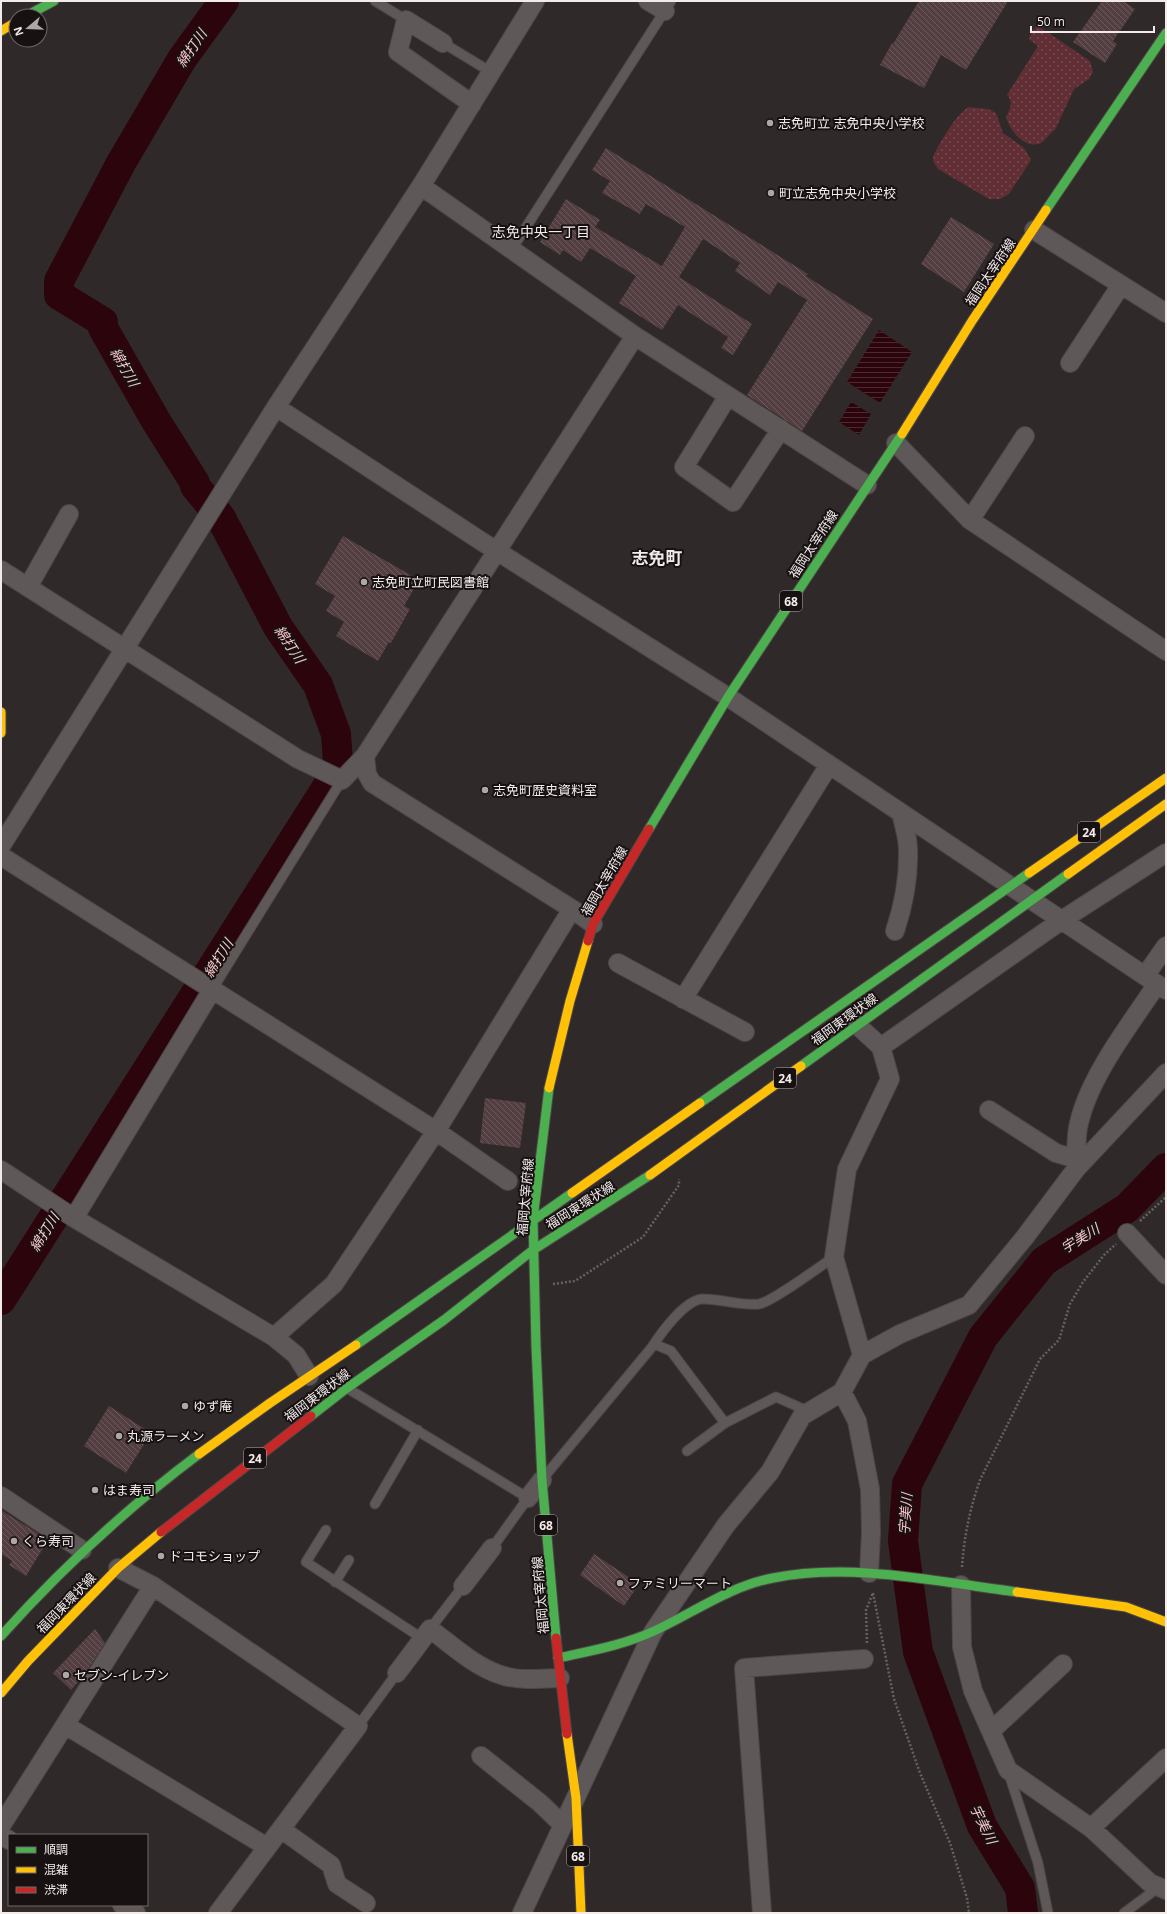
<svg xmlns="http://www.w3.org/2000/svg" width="1167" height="1914" font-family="'Open Sans','Noto Sans JP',sans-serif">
	<defs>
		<pattern id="grass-dots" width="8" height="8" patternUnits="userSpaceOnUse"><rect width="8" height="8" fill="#602e34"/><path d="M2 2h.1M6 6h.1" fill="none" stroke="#774c52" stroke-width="1.8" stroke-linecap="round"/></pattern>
		<pattern id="water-rules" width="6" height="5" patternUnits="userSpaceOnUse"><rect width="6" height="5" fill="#2c050c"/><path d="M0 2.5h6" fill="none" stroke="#4b2a30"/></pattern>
		<pattern id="building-back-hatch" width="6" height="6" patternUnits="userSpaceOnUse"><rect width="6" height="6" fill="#533e42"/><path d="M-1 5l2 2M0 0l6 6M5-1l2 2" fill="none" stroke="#6c5a5d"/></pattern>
	</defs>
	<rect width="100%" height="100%" fill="#30292a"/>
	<path fill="url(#grass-dots)" d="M1038,26L1090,61L1093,72L1089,79L1074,89L1055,130C1049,133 1046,140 1041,143C1024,150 1010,130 1006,117C1010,109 1014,102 1007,95L1038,46L1029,39L1032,31Z
		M968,107L988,109L996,113L1003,133L1024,148L1031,160L1009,194L1000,199H989L938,169L934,163L933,156C943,138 952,120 968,107Z"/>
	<path fill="url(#water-rules)" d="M879,330L912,352L880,403L847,382Z
		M851,402L871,414L859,435L839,422Z"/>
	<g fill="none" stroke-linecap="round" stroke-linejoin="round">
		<path stroke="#2c050c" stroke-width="30" d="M1,1300L327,787L338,763L336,734L318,685L278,627L221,518L195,486V483L156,421L103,328V322L59,295V281L121,163L182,59L224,1
			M1023,1913L1020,1888L982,1826L918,1652L903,1541L907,1484L983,1337L1044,1261L1127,1208L1166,1168"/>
	</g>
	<path fill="url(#building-back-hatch)" d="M919,1H1008L966,70L941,55L924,88L880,65L892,43L893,44Z
		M1102,1H1123L1135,9L1113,41L1117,44L1105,63L1073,42Z
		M606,148L808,274L806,276L873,319L802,431L747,395L807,300L778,282L770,295L735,271L740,263L703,239L679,277L752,324L733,355L721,348L728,337L678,305L662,330L619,303L636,276L590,248L581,262L563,250L560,255L540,242L566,199L600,220L595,227L662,266L685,227L646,204L640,214L602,193L610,181L592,170Z
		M951,217L994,244L964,292L921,264Z
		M343,536L419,580L404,606L410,609L391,643L389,642L378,661L336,636L344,622L326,611L335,596L315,584Z
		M485,1098L526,1103L520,1148L480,1143Z
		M109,1406L151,1433L126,1473L84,1446Z
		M1,1510L48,1540L26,1576L9,1565L12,1561L1,1554Z
		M594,1554L639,1584L624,1606L580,1575Z
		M95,1629L105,1643L85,1674L71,1690L53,1673Z"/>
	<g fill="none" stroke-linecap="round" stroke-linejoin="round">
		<defs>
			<path id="lane" d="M375,1L406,20
				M443,43L491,72
				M512,249L671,1
				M212,990L342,780
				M654,1344L671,1351L725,1423L776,1397L801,1408L805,1414
				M347,1388L528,1498L492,1548
				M687,1451L725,1423
				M545,1476L652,1347C661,1333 686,1298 704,1299C722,1299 740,1306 759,1304C772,1302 819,1267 834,1257
				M375,1504L418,1430
				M326,1530L306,1562L423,1639
				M335,1582L349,1560
				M430,1629L463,1586
				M358,1726L397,1673
				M1009,1774L1038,1863L1048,1913
				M1124,1913L1151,1893L1157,1885"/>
			<path id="street" d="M648,1L665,11
				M443,43L406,20L398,52L472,104
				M421,186L635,336L867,485
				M1034,230L1166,313
				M1070,363L1121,285
				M728,396L684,467L733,502L781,429
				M276,407L481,541L728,697L1166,990
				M896,443L970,520L1166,651
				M970,520L1025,436
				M1,570L298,759L342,780L365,756L635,336
				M28,587L69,514
				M365,756L367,774L372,783L572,909L593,924
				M1,846L276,407L421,186L535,1
				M1,856L436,1131L508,1181
				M895,931C904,904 909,878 908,849C908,838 904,825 901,813
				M618,963L745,1032
				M1145,976L1166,946
				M683,999L829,765
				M857,1025L881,1047L890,1079L847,1169L834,1257L862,1355
				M881,1047L1062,920L1166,853
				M989,1110L1056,1153L1076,1159
				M1076,1169C1077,1154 1075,1138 1079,1123C1090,1075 1130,1025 1157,984
				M1,1170L74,1218L274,1337L296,1355L309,1376
				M74,1218L212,990
				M1127,1233L1166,1275
				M274,1337L334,1284L436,1131L572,909
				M842,1392L857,1421L870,1489L871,1532L869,1573
				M1,1496L82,1550
				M528,1498L542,1480
				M118,1568L153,1586L358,1726L218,1913
				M961,1585L962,1647L973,1691L1008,1770L1091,1828L1150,1883L1166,1890
				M463,1586L492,1548
				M397,1673L430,1629C452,1645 475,1667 501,1675C519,1681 541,1679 560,1678
				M65,1725L267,1847
				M991,1731L1063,1664
				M481,1756L540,1803L563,1825
				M1,1826L153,1586
				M1091,1828L1166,1758
				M281,1829L331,1865L337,1884L366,1903
				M1,1835L9,1840
				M122,1905L136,1913
				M522,1913L653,1632L726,1525L770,1472L802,1416L842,1392L862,1355L900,1334L969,1305L1025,1237L1076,1169L1166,1073
				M762,1913L744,1668L864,1659"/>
			<path id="fast" d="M26,16L54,1
				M1046,210L1166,33
				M649,829L728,697L902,434
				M801,1066L1068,874
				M549,1088L533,1219L536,1346L542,1480L556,1638
				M700,1103L1029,873
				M356,1345L572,1193
				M311,1416L347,1388L444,1320L533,1250L650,1175
				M1,1636C61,1569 127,1508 199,1454
				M558,1658C590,1651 624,1645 654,1631C693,1613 730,1586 773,1578C851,1562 939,1582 1017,1592"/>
			<path id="slow" d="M1,31L16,22
				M902,434L972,321L1046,210
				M1,712V733
				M1029,873L1166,778
				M1068,874L1166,804
				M549,1088L570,1001L588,941
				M650,1175L801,1066
				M572,1193L700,1103
				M199,1454L270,1403L356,1345
				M1017,1592L1126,1607L1166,1622
				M1,1693L28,1661L118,1568L161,1532
				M567,1734L576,1798L581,1913"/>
			<path id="jam" d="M588,941L593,924L649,829
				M161,1532L311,1416
				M556,1638L567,1734"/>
		</defs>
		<use href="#lane" stroke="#4c4646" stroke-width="11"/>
		<use href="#street" stroke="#4c4646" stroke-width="20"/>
		<use href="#fast" stroke="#4c4646" stroke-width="11"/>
		<use href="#slow" stroke="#4c4646" stroke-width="11"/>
		<use href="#jam" stroke="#4c4646" stroke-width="11"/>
		<path stroke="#666262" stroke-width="2.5" stroke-dasharray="2 2" stroke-linecap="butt" d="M1140,1221L1166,1197
			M553,1284L575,1281L643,1237L679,1185V1179
			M962,1567C964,1537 970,1508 980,1480L1040,1359L1059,1340L1070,1304L1083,1282L1104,1255L1116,1244
			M873,1593L894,1699L920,1773L950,1843L967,1898L969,1913
			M867,1643L866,1610L873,1593"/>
		<use href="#lane" stroke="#5e5859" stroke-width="9"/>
		<use href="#street" stroke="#5e5859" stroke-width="18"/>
		<use href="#fast" stroke="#4caf50" stroke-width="9"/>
		<use href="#slow" stroke="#ffc107" stroke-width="9"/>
		<use href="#jam" stroke="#c62828" stroke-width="9"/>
	</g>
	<g fill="#afa6a7" stroke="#171111" stroke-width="1.5">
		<circle cx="770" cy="123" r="4"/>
		<circle cx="771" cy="193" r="4"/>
		<circle cx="364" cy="582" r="4"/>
		<circle cx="485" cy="790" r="4"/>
		<circle cx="185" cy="1406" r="4"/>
		<circle cx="119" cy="1436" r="4"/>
		<circle cx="95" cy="1490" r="4"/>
		<circle cx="14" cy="1541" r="4"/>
		<circle cx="161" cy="1556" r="4"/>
		<circle cx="620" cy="1583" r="4"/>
		<circle cx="66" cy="1675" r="4"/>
	</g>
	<g text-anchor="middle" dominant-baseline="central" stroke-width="4" stroke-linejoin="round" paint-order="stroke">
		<g fill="#171111" stroke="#b1a9a9" stroke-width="1">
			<rect x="780" y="591" width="22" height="20" rx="3"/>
			<rect x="1078" y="822" width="22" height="20" rx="3"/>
			<rect x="774" y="1068" width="22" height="20" rx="3"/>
			<rect x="244" y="1448" width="22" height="20" rx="3"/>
			<rect x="535" y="1515" width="22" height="20" rx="3"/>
			<rect x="567" y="1846" width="22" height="20" rx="3"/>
		</g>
		<g font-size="12" font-weight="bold" fill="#f3eaea">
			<text x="791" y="601">68</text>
			<text x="1089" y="832">24</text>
			<text x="785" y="1078">24</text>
			<text x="255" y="1458">24</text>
			<text x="546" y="1525">68</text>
			<text x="578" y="1856">68</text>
		</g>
		<g font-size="13" fill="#f3eaea" stroke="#171111" text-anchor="start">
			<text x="778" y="123">志免町立 志免中央小学校</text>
			<text x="779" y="193">町立志免中央小学校</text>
			<text x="372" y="582">志免町立町民図書館</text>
			<text x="493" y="790">志免町歴史資料室</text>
			<text x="193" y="1406">ゆず庵</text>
			<text x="127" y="1436">丸源ラーメン</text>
			<text x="103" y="1490">はま寿司</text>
			<text x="22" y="1541">くら寿司</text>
			<text x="169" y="1556">ドコモショップ</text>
			<text x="628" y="1583">ファミリーマート</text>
			<text x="74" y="1675">セブン-イレブン</text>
		</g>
		<g font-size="13" fill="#f3eaea" stroke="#171111">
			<text transform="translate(990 272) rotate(-56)">福岡太宰府線</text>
			<text transform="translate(813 544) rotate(-57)">福岡太宰府線</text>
			<text transform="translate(604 881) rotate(-60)">福岡太宰府線</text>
			<text transform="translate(844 1019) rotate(-36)">福岡東環状線</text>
			<text transform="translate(525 1197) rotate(-85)">福岡太宰府線</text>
			<text transform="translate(580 1205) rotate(-32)">福岡東環状線</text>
			<text transform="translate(317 1395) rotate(-37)">福岡東環状線</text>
			<text transform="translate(540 1595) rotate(-95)">福岡太宰府線</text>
			<text transform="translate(66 1603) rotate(-46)">福岡東環状線</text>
		</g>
		<g font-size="14" font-style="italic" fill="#fbc6c9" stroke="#171111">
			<text transform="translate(191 48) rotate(-56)">綿打川</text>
			<text transform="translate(125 367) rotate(60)">綿打川</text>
			<text transform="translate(290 644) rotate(56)">綿打川</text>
			<text transform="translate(218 958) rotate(-58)">綿打川</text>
			<text transform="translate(44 1232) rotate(-58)">綿打川</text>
			<text transform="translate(1080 1238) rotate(-32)">宇美川</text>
			<text transform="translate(905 1514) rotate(-86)">宇美川</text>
			<text transform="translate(984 1824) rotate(64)">宇美川</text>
		</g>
		<g font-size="14" fill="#f3eaea" stroke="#171111">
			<text x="541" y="231">志免中央一丁目</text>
		</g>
		<g font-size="17" font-weight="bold" fill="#f3eaea" stroke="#171111">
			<text x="657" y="557">志免町</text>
		</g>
	</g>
	<rect width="1167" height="1914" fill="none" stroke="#f3eaea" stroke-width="4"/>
	<rect x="8" y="1834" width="140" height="72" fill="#171111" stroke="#6f6868"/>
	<rect x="16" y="1847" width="20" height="6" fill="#4caf50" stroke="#6f6868"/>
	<text x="44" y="1854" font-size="12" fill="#f3eaea">順調</text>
	<rect x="16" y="1867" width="20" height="6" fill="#ffc107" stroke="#6f6868"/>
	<text x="44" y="1874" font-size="12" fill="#f3eaea">混雑</text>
	<rect x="16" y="1887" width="20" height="6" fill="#c62828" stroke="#6f6868"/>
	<text x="44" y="1894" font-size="12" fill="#f3eaea">渋滞</text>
	<g transform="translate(28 28) rotate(251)"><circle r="19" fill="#171111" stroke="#6f6868"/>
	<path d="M0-3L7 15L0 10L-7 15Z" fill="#afa6a7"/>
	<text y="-6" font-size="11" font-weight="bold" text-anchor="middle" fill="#f3eaea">N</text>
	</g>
	<path d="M1031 26v6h123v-6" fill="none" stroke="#f3eaea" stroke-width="2"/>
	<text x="1037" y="26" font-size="12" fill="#f3eaea" stroke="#171111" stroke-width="3" paint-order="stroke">50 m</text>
</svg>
